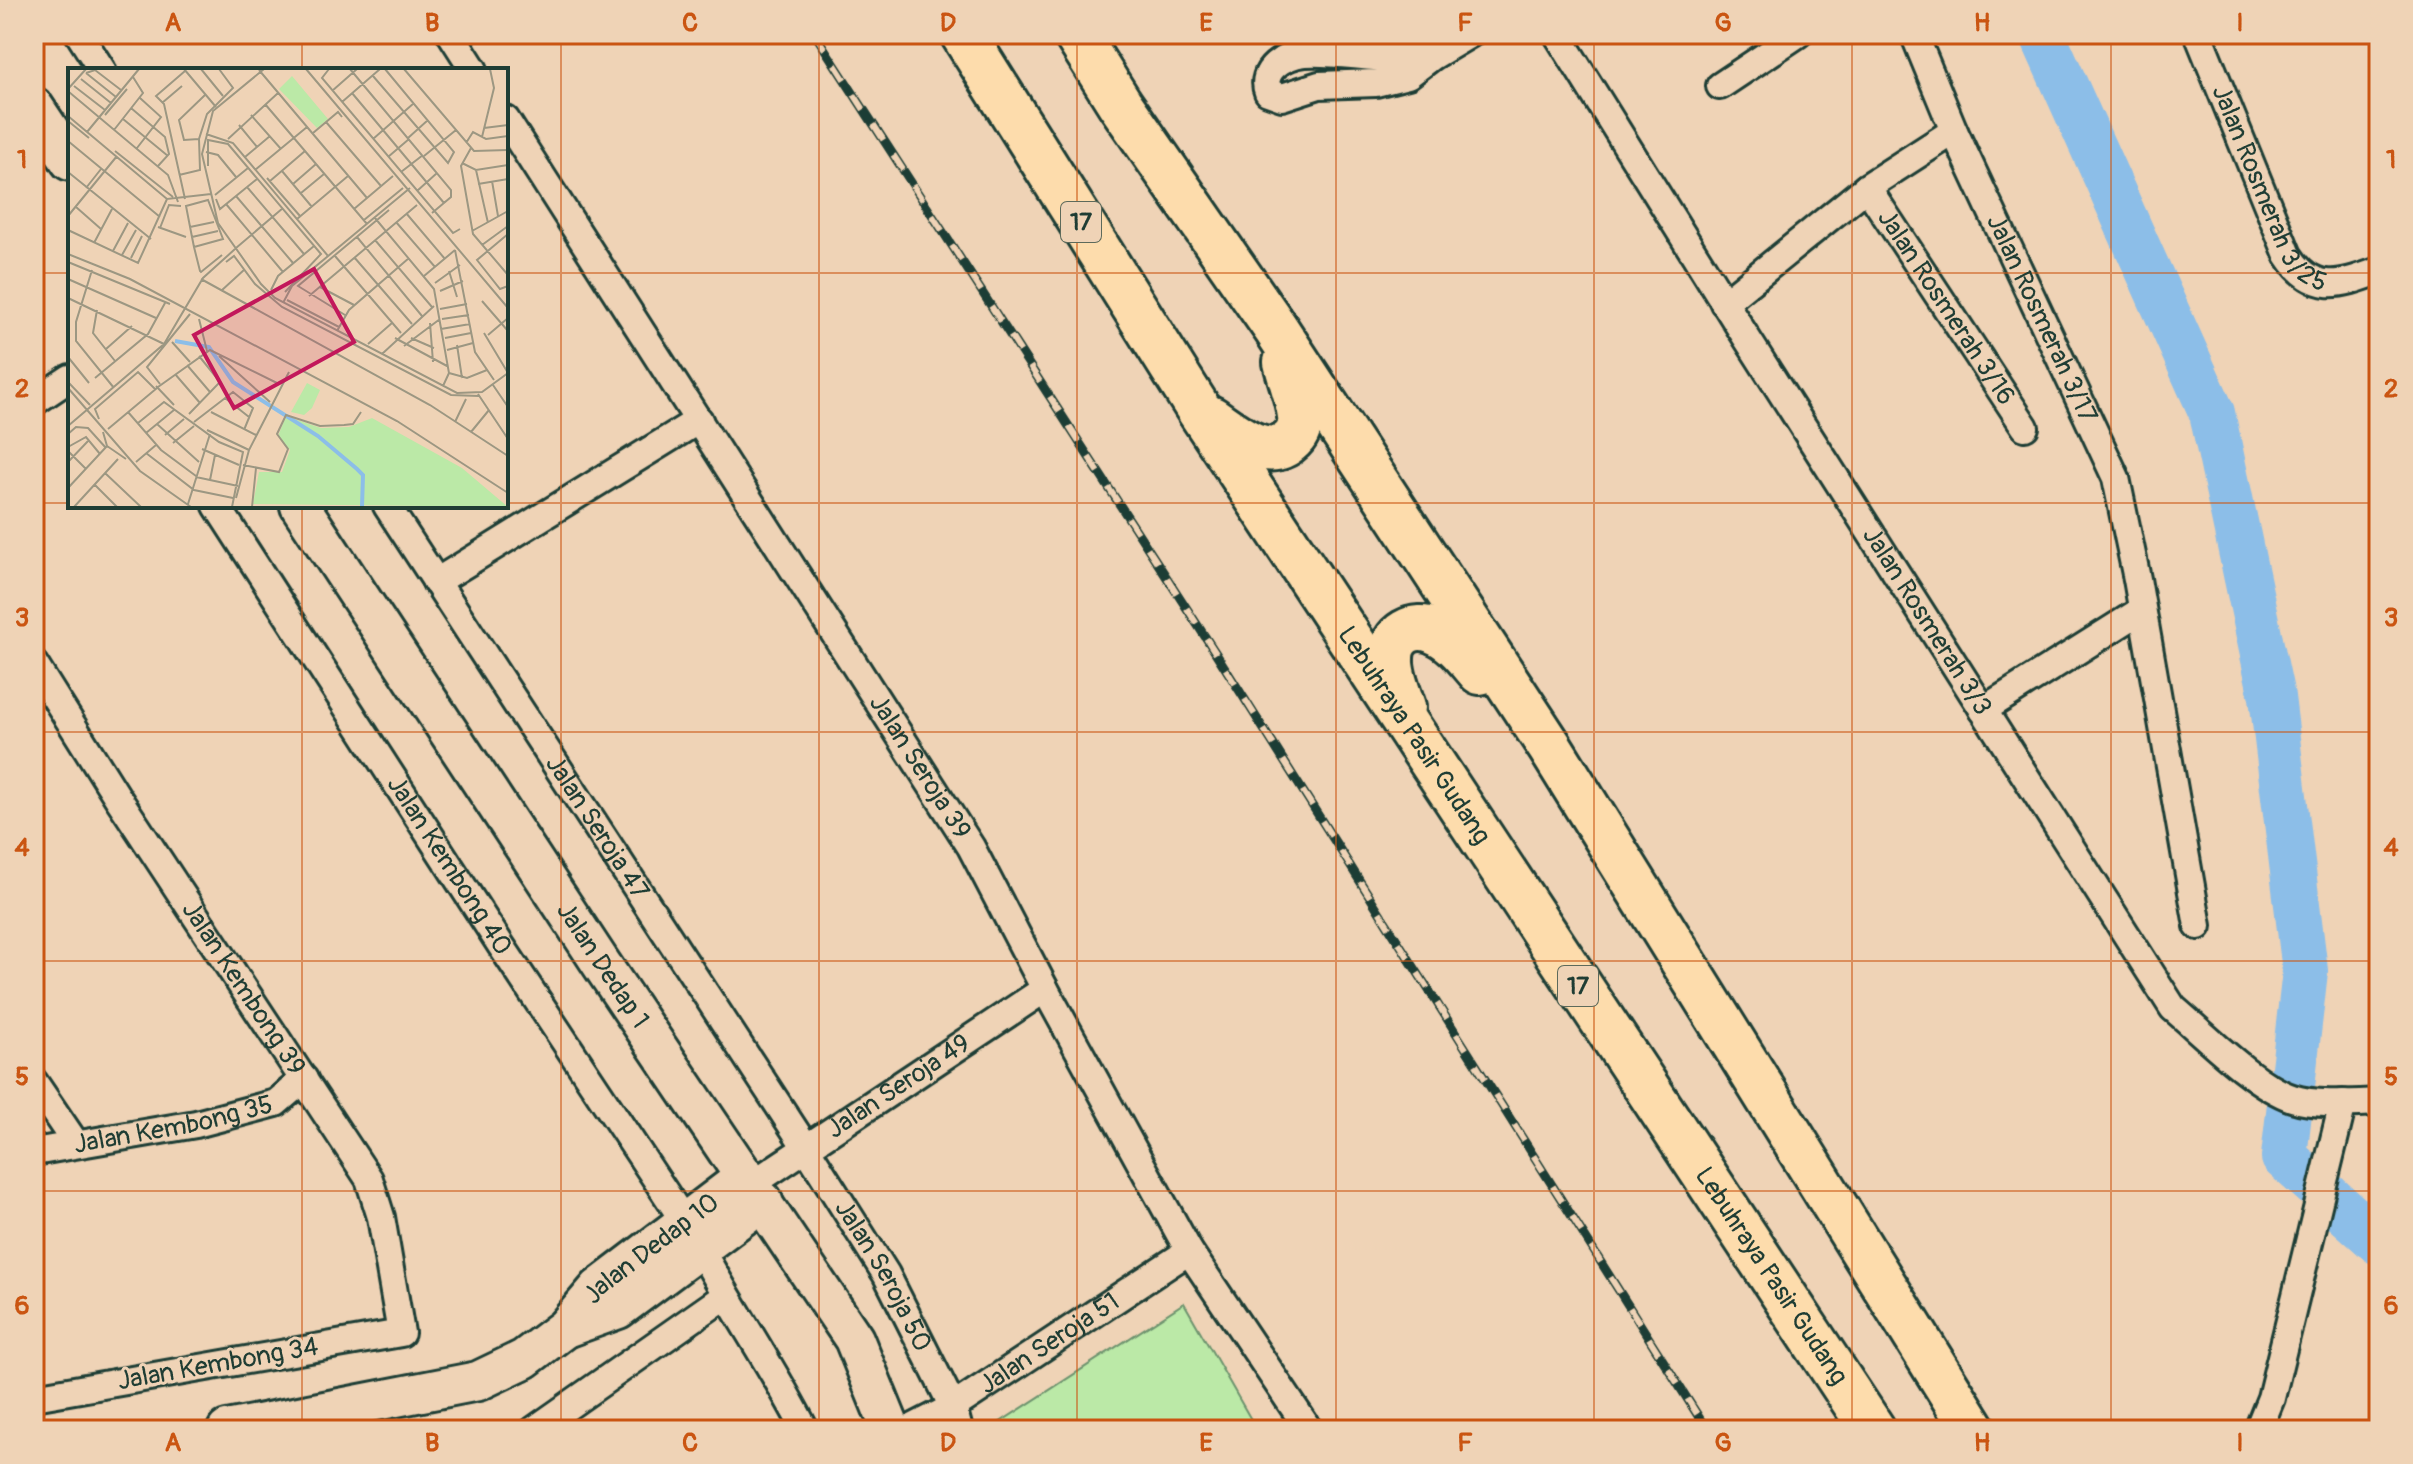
<svg xmlns="http://www.w3.org/2000/svg" width="2413" height="1464" font-family="Pangolin,sans-serif">
	<rect width="100%" height="100%" fill="#efd3b6"/>
	<filter id="ink" filterUnits="userSpaceOnUse"><feTurbulence type="fractalNoise" baseFrequency=".0125" numOctaves="2"/><feDisplacementMap in="SourceGraphic" scale="16" xChannelSelector="R" yChannelSelector="G"/><feConvolveMatrix kernelMatrix="1 2 1 2 8 2 1 2 1" color-interpolation-filters="sRGB"/></filter>
	<g filter="url(#ink)">
		<path fill="#bbe9a7" stroke="#6d936e" stroke-width="2" d="M1184,1303L1257,1430H988Z"/>
		<g fill="none" stroke-linecap="round" stroke-linejoin="round">
			<path stroke="#8cbee8" stroke-width="46" d="M2042,34L2212,413L2272,697L2305,971L2284,1157L2379,1242"/>
			<defs>
				<g id="street">
					<path d="M79,34L102,70"/>
					<path d="M451,34L474,70"/>
					<path id="s1" d="M1557,34L1746,337L2173,1008C2205,1035 2254,1085 2292,1098C2316,1106 2354,1103 2379,1102"/>
					<path id="s2" d="M1914,34L1954,131L2116,478L2137,579L2198,926"/>
					<path id="s3" d="M2198,34L2288,255C2314,295 2340,285 2379,271"/>
					<path d="M1433,56C1420,57 1407,58 1394,58C1365,58 1334,51 1305,53C1285,55 1259,70 1268,92L1282,97L1319,85L1376,83L1408,75L1433,56L1470,34"/>
					<path d="M1720,86L1798,34"/>
					<path id="s4" d="M506,120L971,847L1045,989L1189,1251L1309,1430"/>
					<path id="s5" d="M1867,187L2025,427"/>
					<path d="M1724,303L1867,187L1954,131"/>
					<path d="M34,402L70,378"/>
					<path id="s6" d="M217,506L502,947L684,1221"/>
					<path id="s7" d="M387,506L807,1149L886,1274L953,1407L959,1430"/>
					<path d="M436,582L699,420"/>
					<path id="s8" d="M34,664L118,798L369,1179L381,1217L401,1333L34,1397"/>
					<path d="M1983,710L2142,610"/>
					<path d="M34,1082L76,1144"/>
					<path id="s9" d="M34,1152L196,1124L276,1103L304,1079"/>
					<path id="s10" d="M752,1184L1045,989"/>
					<path d="M700,1248C733,1310 773,1367 805,1430"/>
					<path d="M534,1430L725,1296"/>
					<path id="s11" d="M908,1430L953,1407L1189,1251"/>
					<path d="M2258,1430L2271,1398L2343,1103"/>
				</g>
				<g id="secondary">
					<path d="M34,107L70,161"/>
					<path id="s12" d="M300,506L602,965L854,1339L891,1430"/>
					<path d="M568,1327L618,1309L763,1201"/>
					<path id="s13" d="M227,1430L478,1381L524,1359L565,1328L599,1288L746,1176"/>
				</g>
				<g id="highway">
					<path id="s14" d="M963,34L1199,410L1873,1430"/>
					<path d="M1076,34L1120,104L1276,329L1550,747L1974,1430"/>
					<path d="M1210,418C1233,433 1267,464 1292,439C1298,433 1301,424 1300,416C1298,398 1290,379 1286,362"/>
					<path d="M1403,707C1398,692 1390,674 1391,658C1391,634 1414,622 1434,631C1453,638 1467,657 1480,672"/>
				</g>
			</defs>
			<use href="#street" stroke="#1f3d34" stroke-width="32"/>
			<use href="#secondary" stroke="#1f3d34" stroke-width="44"/>
			<use href="#highway" stroke="#1f3d34" stroke-width="50"/>
			<use href="#street" stroke="#efd3b6" stroke-width="26"/>
			<use href="#secondary" stroke="#efd3b6" stroke-width="38"/>
			<use href="#highway" stroke="#fddcac" stroke-width="44"/>
			<defs>
				<path id="rail" d="M815,34L1215,652L1707,1430"/>
			</defs>
			<use href="#rail" stroke="#1f3d34" stroke-width="9"/>
			<use href="#rail" stroke="#efd3b6" stroke-width="6" stroke-dasharray="18" stroke-linecap="butt"/>
		</g>
	</g>
	<path fill="none" stroke="#ca5512" stroke-width="2" stroke-opacity="0.55" d="M302,34V70M561,34V1430M819,34V1430M1077,34V1430M1336,34V1430M1594,34V1430M1852,34V1430M2111,34V1430M34,273H70M506,273H2379M34,503H70M506,503H2379M302,506V1430M34,732H2379M34,961H2379M34,1191H2379"/>
	<g text-anchor="middle" dominant-baseline="central" stroke-width="6" stroke-linejoin="round" paint-order="stroke">
		<g fill="#efd3b6" stroke="#5d6a5b" stroke-width="2">
			<rect x="1061" y="202" width="40" height="40" rx="6"/>
			<rect x="1558" y="966" width="40" height="40" rx="6"/>
		</g>
		<g font-size="24" font-weight="bold" fill="#1f3d34">
			<text x="1081" y="222">17</text>
			<text x="1578" y="986">17</text>
		</g>
		<g font-size="26" fill="#1f3d34" stroke="#efd3b6">
			<text stroke="none"><textPath href="#s3" startOffset="172">Jalan Rosmerah 3/25</textPath></text>
			<text stroke="none"><textPath href="#s5" startOffset="144">Jalan Rosmerah 3/16</textPath></text>
			<text stroke="none"><textPath href="#s2" startOffset="312">Jalan Rosmerah 3/17</textPath></text>
			<text stroke="none"><textPath href="#s1" startOffset="694">Jalan Rosmerah 3/3</textPath></text>
			<text stroke="none"><textPath href="#s14" startOffset="834">Lebuhraya Pasir Gudang</textPath></text>
			<text stroke="none"><textPath href="#s4" startOffset="768">Jalan Seroja 39</textPath></text>
			<text stroke="none"><textPath href="#s7" startOffset="384">Jalan Seroja 47</textPath></text>
			<text stroke="none"><textPath href="#s6" startOffset="428">Jalan Kembong 40</textPath></text>
			<text stroke="none"><textPath href="#s12" startOffset="550">Jalan Dedap 1</textPath></text>
			<text stroke="none"><textPath href="#s8" startOffset="386">Jalan Kembong 39</textPath></text>
			<text stroke="none"><textPath href="#s10" startOffset="176">Jalan Seroja 49</textPath></text>
			<text stroke="none"><textPath href="#s9" startOffset="142">Jalan Kembong 35</textPath></text>
			<text stroke="none"><textPath href="#s13" startOffset="476">Jalan Dedap 10</textPath></text>
			<text stroke="none"><textPath href="#s14" startOffset="1482">Lebuhraya Pasir Gudang</textPath></text>
			<text stroke="none"><textPath href="#s7" startOffset="916">Jalan Seroja 50</textPath></text>
			<text stroke="none"><textPath href="#s11" startOffset="166">Jalan Seroja 51</textPath></text>
			<text transform="translate(218 1364) rotate(-10)">Jalan Kembong 34</text>
		</g>
	</g>
	<g transform="translate(68 68)">
		<rect width="440" height="440" fill="#efd3b6"/>
		<path d="M224,8L260,51L249,60L211,21ZM239,315L252,322L244,340L236,347L223,344ZM218,348L253,360L281,359L304,350L394,400L440,439L185,436L191,404H214L222,382L210,368Z" fill="#bbe9a7"/>
		<path fill="none" stroke="#8cbee8" stroke-width="4" d="M107,273L141,279L165,314L250,368L289,401L295,407L294,439"/>
		<path fill="none" stroke="#9c9782" stroke-width="2" d="M116,1L148,39M133,1L155,28M196,1L145,43L134,86L150,155L193,216L207,230L389,325L414,324L440,305M238,1L440,240M261,1L254,10L385,165L392,161M282,1L383,122V129L364,145M336,1L406,83L440,82M191,2L299,130M117,3L88,28L96,36L117,131M18,5L27,2L53,22M18,5L48,29M305,8L380,95L386,84L317,1M13,11L43,35M6,18L37,42M0,21L18,1M264,23L289,1M1,24L100,107L110,134M284,25L376,135M274,34L312,1M94,35L114,18M197,36L299,156M63,40L97,69L101,86L90,98M37,47L59,21M183,47L213,81M0,48L99,131L143,126M55,51L100,88M0,53L21,70M258,54L313,118M171,57L189,79M416,60L440,57M46,62L75,25L65,9M19,64L71,1M245,65L270,44L274,49M138,66L165,75L260,188M414,69L426,20L422,1M340,70L360,52M131,71L116,72L111,52L137,27M160,71L210,25M305,71L346,35M0,73L92,149M398,75L405,64L418,71L440,68M69,80L93,49L72,30M403,80L393,98L405,166L440,207M47,83L105,129M138,84L150,87L168,109M356,88L388,62M177,89L202,68M320,89L341,71M394,95L408,102L440,97M140,98V72L160,76L253,186L217,224M187,102L239,59M408,102L420,155M214,103L244,139M0,104L83,171M333,104L355,87M111,107L132,102L131,71L139,46L165,20L151,1M199,110L232,148M202,113L237,83M424,113L430,148M225,116L248,96M410,116L440,111M179,119L236,186M18,120L33,101M349,123L369,105M233,125L256,106M147,127L180,100M168,128L225,195M148,131L152,141L189,111M158,136L215,204M8,139L33,161M286,141L325,108M338,145L377,191M0,148L49,88M307,150L366,221L381,305L375,318M229,151L280,108M296,152L335,120M328,154L367,199M90,159L118,169M122,159L146,154M92,160L101,137L113,138M0,162L70,195L99,131M404,163L440,143M440,166L409,192L432,221L440,218M124,169L150,163M289,169L354,248M307,172L364,239M26,175L44,141M414,177L440,158M126,179L155,171L140,132L118,138L124,169L126,179L132,203L133,204L154,187M168,180L215,140M387,182L407,284L426,312M45,183L60,155M0,186L62,211L329,353L440,425M54,187L68,162M267,188L333,265M286,189L344,256M63,190L74,168M0,194L102,236M158,194L166,188L187,216L214,239L383,327L411,328M24,202L8,254V273L46,320M381,203L389,229M356,208L387,182M0,211L88,250M133,211L362,337L440,388M367,215L392,197M252,219L286,237M203,222L210,208L246,178M153,223L177,201M372,223L395,213M241,228L349,137M0,230L96,276M219,232L271,259M414,233L440,263M215,235L224,218L342,120M372,241L399,236M29,242L25,265L47,293M277,247L230,218L321,142M131,251L139,283M374,251L401,247M362,255L365,294M373,261L402,256M269,263L281,242L341,190M416,265L440,305M420,267L440,250M327,270L379,298M343,270L366,280M377,270L403,265M104,274L122,294M300,276L324,255M389,277L394,310M336,278L372,251M38,281L64,258M379,282L405,275M314,286L366,238M151,288L202,334M0,289L21,315M119,297L142,324M381,305L399,310L419,302M107,306L132,335M27,310L80,266L97,235M0,314L22,337M92,316L79,299L122,246M425,317L440,339M88,318L106,337M90,319L142,282L211,316M0,320L72,403L123,439M410,326L440,371M157,330L181,349M60,344L93,382L128,408M143,344L188,367M121,346L152,314L131,288M31,351L27,341L70,304L87,321M126,354L165,324L185,340L176,362M387,354L398,331M70,355L96,334L151,374L175,384L164,439M89,356L131,394M0,358L96,276L135,210L167,181M40,361L89,320M139,362L181,382M35,364L39,378L58,391M403,364L421,342M78,365L106,342M0,366L8,359L20,360L38,380M97,367L116,351M105,375L126,358M0,379L18,369L32,386M134,381L171,397M0,383L18,401M78,385L126,422L165,430M0,394L21,372M68,394L88,377M175,397L211,404L220,381L209,366L218,347L252,358L276,357L285,356L293,344M37,405L73,439M128,409L170,418M142,412L147,387M26,416L49,439M0,420L39,378M168,430L181,382L221,304M120,436L142,366M6,439L50,391M184,439L188,400"/>
		<path fill="#c2185b" fill-opacity="0.15" stroke="#c2185b" stroke-width="4" d="M246,201L286,274L166,340L126,267Z"/>
		<rect width="440" height="440" fill="none" stroke="#1f3d34" stroke-width="4"/>
	</g>
	<rect width="2413" height="1464" fill="none" stroke="#efd3b6" stroke-width="88"/>
	<rect x="44" y="44" width="2325" height="1376" fill="none" stroke="#ca5512" stroke-width="3"/>
	<g font-size="26" text-anchor="middle" font-weight="bold" fill="#ca5512">
		<text x="173" y="31">A</text>
		<text x="432" y="31">B</text>
		<text x="690" y="31">C</text>
		<text x="948" y="31">D</text>
		<text x="1206" y="31">E</text>
		<text x="1465" y="31">F</text>
		<text x="1723" y="31">G</text>
		<text x="1982" y="31">H</text>
		<text x="2240" y="31">I</text>
		<text x="22" y="168">1</text>
		<text x="2391" y="168">1</text>
		<text x="22" y="397">2</text>
		<text x="2391" y="397">2</text>
		<text x="22" y="626">3</text>
		<text x="2391" y="626">3</text>
		<text x="22" y="856">4</text>
		<text x="2391" y="856">4</text>
		<text x="22" y="1085">5</text>
		<text x="2391" y="1085">5</text>
		<text x="22" y="1314">6</text>
		<text x="2391" y="1314">6</text>
		<text x="173" y="1451">A</text>
		<text x="432" y="1451">B</text>
		<text x="690" y="1451">C</text>
		<text x="948" y="1451">D</text>
		<text x="1206" y="1451">E</text>
		<text x="1465" y="1451">F</text>
		<text x="1723" y="1451">G</text>
		<text x="1982" y="1451">H</text>
		<text x="2240" y="1451">I</text>
	</g>
</svg>
